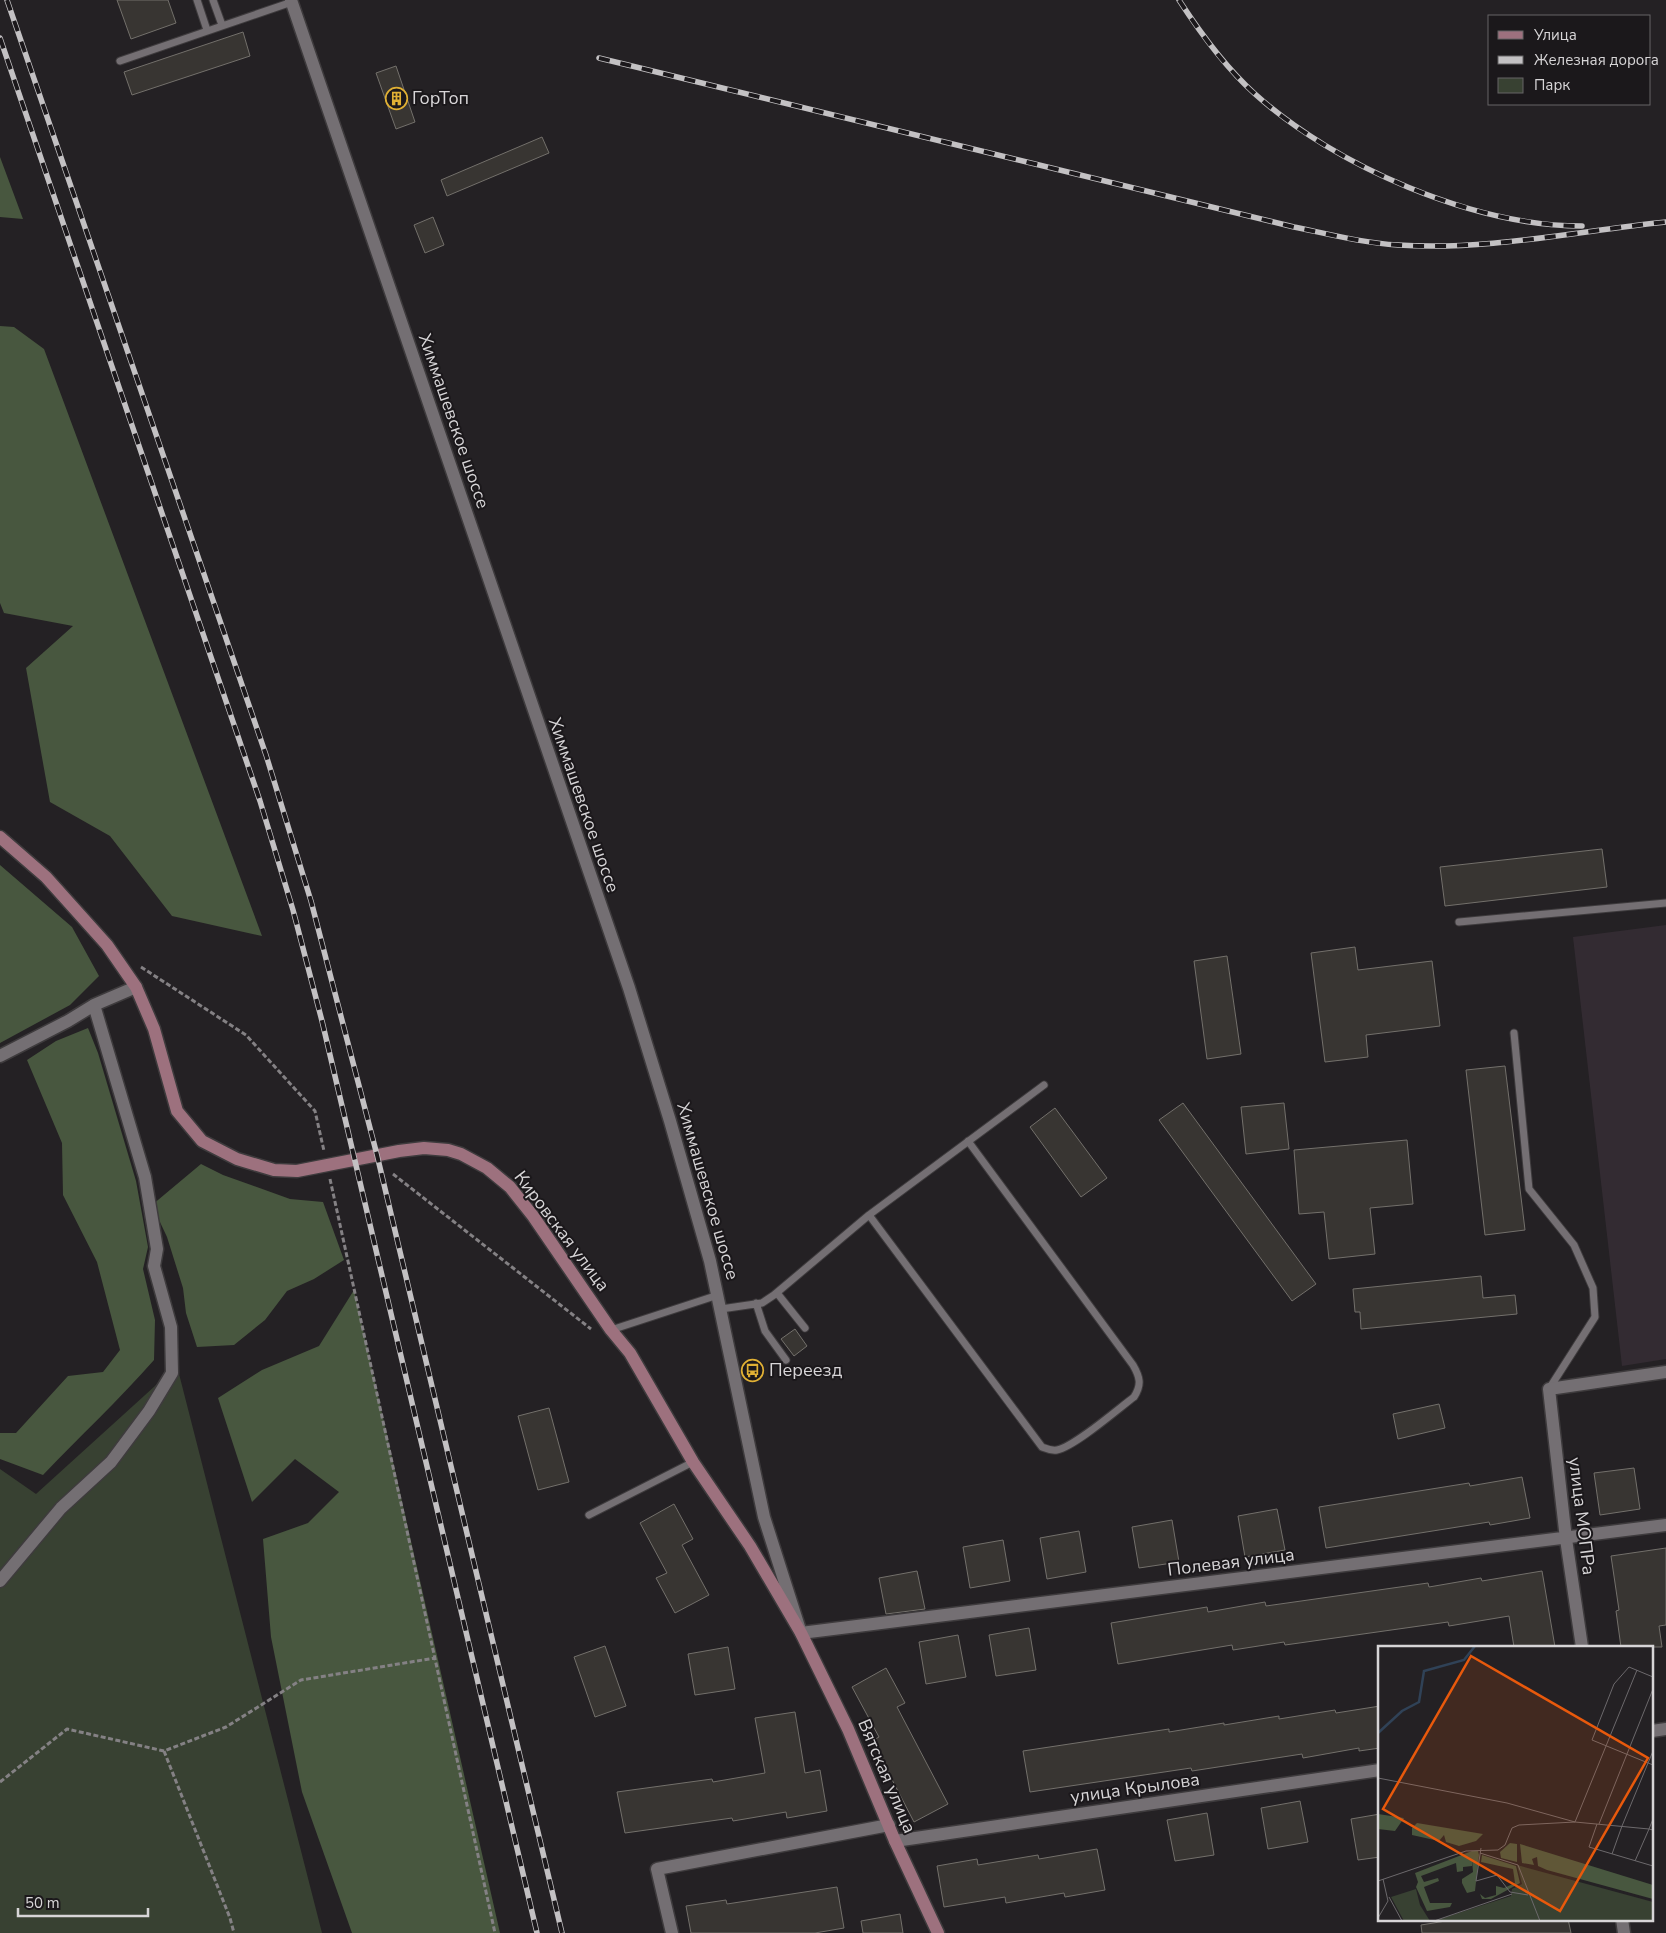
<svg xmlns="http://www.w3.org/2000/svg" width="1666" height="1933" font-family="'Nunito Sans',sans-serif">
	<rect width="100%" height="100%" fill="#242124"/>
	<path fill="#332b32" d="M1666,925V1359L1622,1366L1573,937Z"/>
	<path fill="#384132" d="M177,1366L322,1933H0V1469L36,1494Z"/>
	<path fill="#48573f" d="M0,157L23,219L0,217Z
		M0,326L14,327L44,349L262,936L172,916L110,836L50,802L26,668L73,626L4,613L0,603Z
		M0,865L72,927L99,976L70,1005L0,1043Z
		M88,1028L98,1053L136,1181L148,1247L143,1269L155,1320L154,1360C119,1400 80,1436 43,1475L0,1459V1433H16L68,1376L103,1372L120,1350L97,1262L63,1195L62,1143L27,1060L56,1041Z
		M201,1164L223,1175L290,1199L323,1202L344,1260L314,1279L287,1291L265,1320L234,1345L197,1347L186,1313L183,1288L167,1237L152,1205Z
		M354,1290L500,1933H352L302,1792L271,1637L263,1539L308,1523L339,1492L295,1459L252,1502L218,1398L262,1370L319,1346Z"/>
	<path fill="#383532" stroke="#73706b" d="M117,0H168L176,23L131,39Z
		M243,32L250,56L132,95L124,72Z
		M396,66L415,122L396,129L376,73Z
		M542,137L549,153L447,196L441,180Z
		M433,217L444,245L425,253L414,225Z
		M1602,849L1607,887L1445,906L1440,867Z
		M1355,947L1358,970L1432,961L1440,1026L1366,1035L1368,1057L1325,1062L1311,953Z
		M1227,956L1241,1054L1207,1059L1194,961Z
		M1505,1066L1525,1230L1485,1235L1466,1070Z
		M1183,1103L1316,1284L1292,1301L1159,1120Z
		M1284,1103L1289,1149L1246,1154L1241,1107Z
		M1055,1108L1107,1178L1081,1197L1030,1127Z
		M1407,1140L1413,1204L1370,1208L1375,1254L1329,1259L1324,1212L1299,1214L1294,1150Z
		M1481,1276L1483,1298L1515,1295L1517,1314L1361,1329L1360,1312H1355L1353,1289Z
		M795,1329L807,1346L794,1356L781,1339Z
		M1439,1404L1445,1428L1398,1439L1393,1414Z
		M549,1408L569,1482L538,1490L518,1416Z
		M1634,1468L1640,1509L1600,1515L1594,1473Z
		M1522,1477L1530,1518L1490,1525L1489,1522L1326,1548L1319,1507L1469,1483L1470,1486Z
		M674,1504L693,1539L682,1545L709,1595L675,1613L656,1578L667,1573L640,1523Z
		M1277,1509L1285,1550L1245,1557L1238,1516Z
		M1172,1520L1179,1562L1139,1568L1132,1527Z
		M1079,1531L1086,1572L1047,1579L1040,1538Z
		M1003,1540L1010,1581L970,1588L963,1547Z
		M1666,1548V1625L1659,1626L1662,1647H1621L1616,1611L1619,1610L1611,1556Z
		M917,1571L925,1609L886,1614L879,1578Z
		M1542,1571L1555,1647H1514L1509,1616L1449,1626L1448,1622L1285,1645L1284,1642L1233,1650L1232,1645L1118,1664L1111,1623L1207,1607L1208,1612L1265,1602L1266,1606L1428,1583L1429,1587L1481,1578L1482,1581Z
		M1029,1628L1036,1670L996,1676L989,1635Z
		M958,1635L966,1677L926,1684L919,1642Z
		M605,1646L626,1706L595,1717L574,1657Z
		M728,1647L735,1689L695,1695L688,1654Z
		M886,1668L905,1703L897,1707L948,1804L914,1822L872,1741L879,1737L852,1687Z
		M1380,1706V1748L1359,1751V1748L1303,1758L1302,1754L1192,1771L1191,1768L1030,1792L1023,1751L1169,1729V1732L1224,1723V1725L1279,1716V1719L1335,1710L1336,1713Z
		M795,1712L805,1773L820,1770L827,1811L787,1818L786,1812L733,1821L732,1818L625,1833L617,1792L712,1779L713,1782L765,1773L755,1718Z
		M1300,1801L1308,1842L1268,1849L1261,1808Z
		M1207,1813L1214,1855L1175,1861L1167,1820Z
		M1380,1814V1857L1358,1860L1351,1819Z
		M1097,1849L1105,1890L1065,1897L1064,1893L1006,1903L1005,1897L944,1907L937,1866L977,1859L978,1865L1038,1855L1039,1859Z
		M837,1887L844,1928L815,1933H691L686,1906L726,1900L727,1904Z
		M900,1914L903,1933H863L861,1921Z
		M1458,1919H1568L1571,1933H1422L1421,1925Z"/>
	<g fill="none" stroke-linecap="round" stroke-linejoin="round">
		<defs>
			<path id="service" d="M197,0L207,30
				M213,0L222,25
				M120,61L292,2
				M1459,922L1666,903
				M1514,1033L1529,1189L1574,1245L1593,1288L1595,1317L1549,1389
				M869,1215L1042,1447C1047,1449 1051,1451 1057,1450C1074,1447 1118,1409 1134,1397C1142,1385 1140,1377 1133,1365L968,1141
				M777,1293L805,1328
				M756,1303L765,1331L786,1360
				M721,1309L762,1303L774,1295L869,1215L1044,1085
				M611,1330L718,1295
				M589,1515L693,1462"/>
			<path id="minor" d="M291,0L629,988L670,1121L710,1261L764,1517L801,1633L1666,1525
				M0,1056L68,1021L94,1005L136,987
				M0,1581L61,1508L111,1462L149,1411L172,1373L171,1327L154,1266L157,1249L145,1177L94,1005
				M1582,1647L1566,1539L1549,1389L1666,1372
				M1652,1731L1666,1729
				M895,1841L1380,1770
				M1622,1919L1624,1933
				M672,1933L657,1869L889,1825"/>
			<path id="secondary" d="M0,837L46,877L107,945L136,987L154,1029L177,1111L202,1141L237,1159L274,1170L297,1171L399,1151L424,1148L448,1150L461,1154L487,1168L510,1187L533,1216L611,1330L630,1353L693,1462L750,1546L801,1633L848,1729L895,1841L938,1933"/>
		</defs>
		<use href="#service" stroke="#3e3b3d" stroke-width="9"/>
		<use href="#minor" stroke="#3e3b3d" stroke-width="15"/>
		<use href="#secondary" stroke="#3e3b3d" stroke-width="15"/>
		<path stroke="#848184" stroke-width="3" stroke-dasharray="5 2.5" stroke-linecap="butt" d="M141,967L246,1035L315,1111L324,1151
			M393,1174L591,1329
			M330,1179L495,1933
			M164,1751L230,1918L234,1933
			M0,1782L67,1729L164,1751L226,1727L301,1680L435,1658"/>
		<use href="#service" stroke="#746f73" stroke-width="7"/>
		<use href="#minor" stroke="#746f73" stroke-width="12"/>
		<use href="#secondary" stroke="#9d717e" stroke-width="12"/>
		<defs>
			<path id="rail" d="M7,0L266,755L311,901L377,1155L562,1933
				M1179,0C1201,34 1225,67 1255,94C1335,166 1473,226 1582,226
				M0,38L260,801L293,910L322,1021L537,1933
				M599,58L1294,227C1328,234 1363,243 1398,245C1487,251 1578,231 1666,222"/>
		</defs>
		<use href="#rail" stroke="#c3c1c3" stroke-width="5.5"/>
		<use href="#rail" stroke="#1b181b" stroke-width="4" stroke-dasharray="11" stroke-linecap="butt"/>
	</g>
	<defs>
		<symbol id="building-ring" viewBox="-11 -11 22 22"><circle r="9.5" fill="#1b181b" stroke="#e0b034" stroke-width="1.5"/><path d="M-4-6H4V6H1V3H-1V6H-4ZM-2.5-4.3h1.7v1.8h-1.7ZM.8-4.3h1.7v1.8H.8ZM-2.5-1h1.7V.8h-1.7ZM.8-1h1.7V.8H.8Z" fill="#e0b034"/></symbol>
		<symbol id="bus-ring" viewBox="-11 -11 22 22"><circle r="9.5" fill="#1b181b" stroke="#e0b034" stroke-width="1.5"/><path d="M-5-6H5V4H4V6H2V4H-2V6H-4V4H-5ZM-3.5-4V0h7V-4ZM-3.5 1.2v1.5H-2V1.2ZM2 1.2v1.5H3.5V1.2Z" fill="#e0b034"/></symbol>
	</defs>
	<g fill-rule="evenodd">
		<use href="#building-ring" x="384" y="86" width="25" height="25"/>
		<use href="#bus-ring" x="740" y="1358" width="25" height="25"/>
	</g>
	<g text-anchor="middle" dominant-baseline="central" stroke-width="4" stroke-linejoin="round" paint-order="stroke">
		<g font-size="18" fill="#d7d5d7" stroke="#1b181b" text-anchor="start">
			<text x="412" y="98">ГорТоп</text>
			<text x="769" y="1370">Переезд</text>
		</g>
		<g font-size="18" fill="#d7d5d7" stroke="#1b181b">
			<text transform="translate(454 421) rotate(71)">Химмашевское шоссе</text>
			<text transform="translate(584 805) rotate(71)">Химмашевское шоссе</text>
			<text transform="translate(708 1191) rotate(74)">Химмашевское шоссе</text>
			<text transform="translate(562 1231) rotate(53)">Кировская улица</text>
			<text transform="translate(1582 1516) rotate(83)">улица МОПРа</text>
			<text transform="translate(1231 1562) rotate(-7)">Полевая улица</text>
			<text transform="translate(887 1776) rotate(67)">Вятская улица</text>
			<text transform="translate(1135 1788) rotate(-8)">улица Крылова</text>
		</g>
	</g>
	<g transform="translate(1378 1646)">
		<rect width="275" height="275" fill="#242124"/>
		<path d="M139,219L275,256V275H56L133,250L134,243L144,238ZM38,243L42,259L52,275H26L13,251Z" fill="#384132"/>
		<path d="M0,168L26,172L17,185L0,183ZM39,177L105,188L98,195L81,200L68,196L66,189L61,195L34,189V182ZM132,197L139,198V216L123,212L122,206ZM142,198L275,239V253L169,224L160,220L159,211L154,213L156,219L144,217ZM94,205H100L101,209L97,245L89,247L84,237V233L95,226L94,214V220L85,221V225L79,226L78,217L43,230L46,236L60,232L61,235L46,241L52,257H74L72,261L49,265L38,241L40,236L37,227ZM104,209L138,220L142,237L113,253H104L102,248L107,252L118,249V240L126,242L137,237L135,223L103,216Z" fill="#48573f"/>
		<path fill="none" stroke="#304257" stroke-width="2.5" d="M0,87L24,65L41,56L46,25L86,14L97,0"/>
		<path fill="none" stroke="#6c696c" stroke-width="1" d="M275,31L251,21L236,38L214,94L275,119M0,132L129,157L197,176L259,24M219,178L211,201L275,220M221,178L275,43M244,180L275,105M103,202L98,235L119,229L132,246L150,249M102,207L140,219L162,275M234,208L244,180M257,215L271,183L275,184M0,235L88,205L120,204L127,199L134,182L141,179L197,176L271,183L275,173M11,251L24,275M0,272L10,255L5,233M56,275L134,248"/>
		<path fill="#e8590c" fill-opacity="0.15" stroke="#e8590c" stroke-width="2.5" d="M93,10L270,112L182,265L5,163Z"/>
		<rect width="275" height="275" fill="none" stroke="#d7d5d7" stroke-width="2.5"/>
	</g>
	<rect x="1488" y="15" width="162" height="90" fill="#1b181b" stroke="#666466"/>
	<rect x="1498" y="31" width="25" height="8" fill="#9d717e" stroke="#666466"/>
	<text x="1534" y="40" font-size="15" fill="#d7d5d7">Улица</text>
	<rect x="1498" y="56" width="25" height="8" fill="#c3c1c3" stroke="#666466"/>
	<text x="1534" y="65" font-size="15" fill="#d7d5d7">Железная дорога</text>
	<rect x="1498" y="78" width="25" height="15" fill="#384132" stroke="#666466"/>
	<text x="1534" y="90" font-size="15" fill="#d7d5d7">Парк</text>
	<path d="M18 1908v8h130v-8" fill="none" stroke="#d7d5d7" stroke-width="2.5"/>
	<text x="25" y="1908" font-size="15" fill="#d7d5d7" stroke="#1b181b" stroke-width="4" paint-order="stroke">50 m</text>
</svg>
